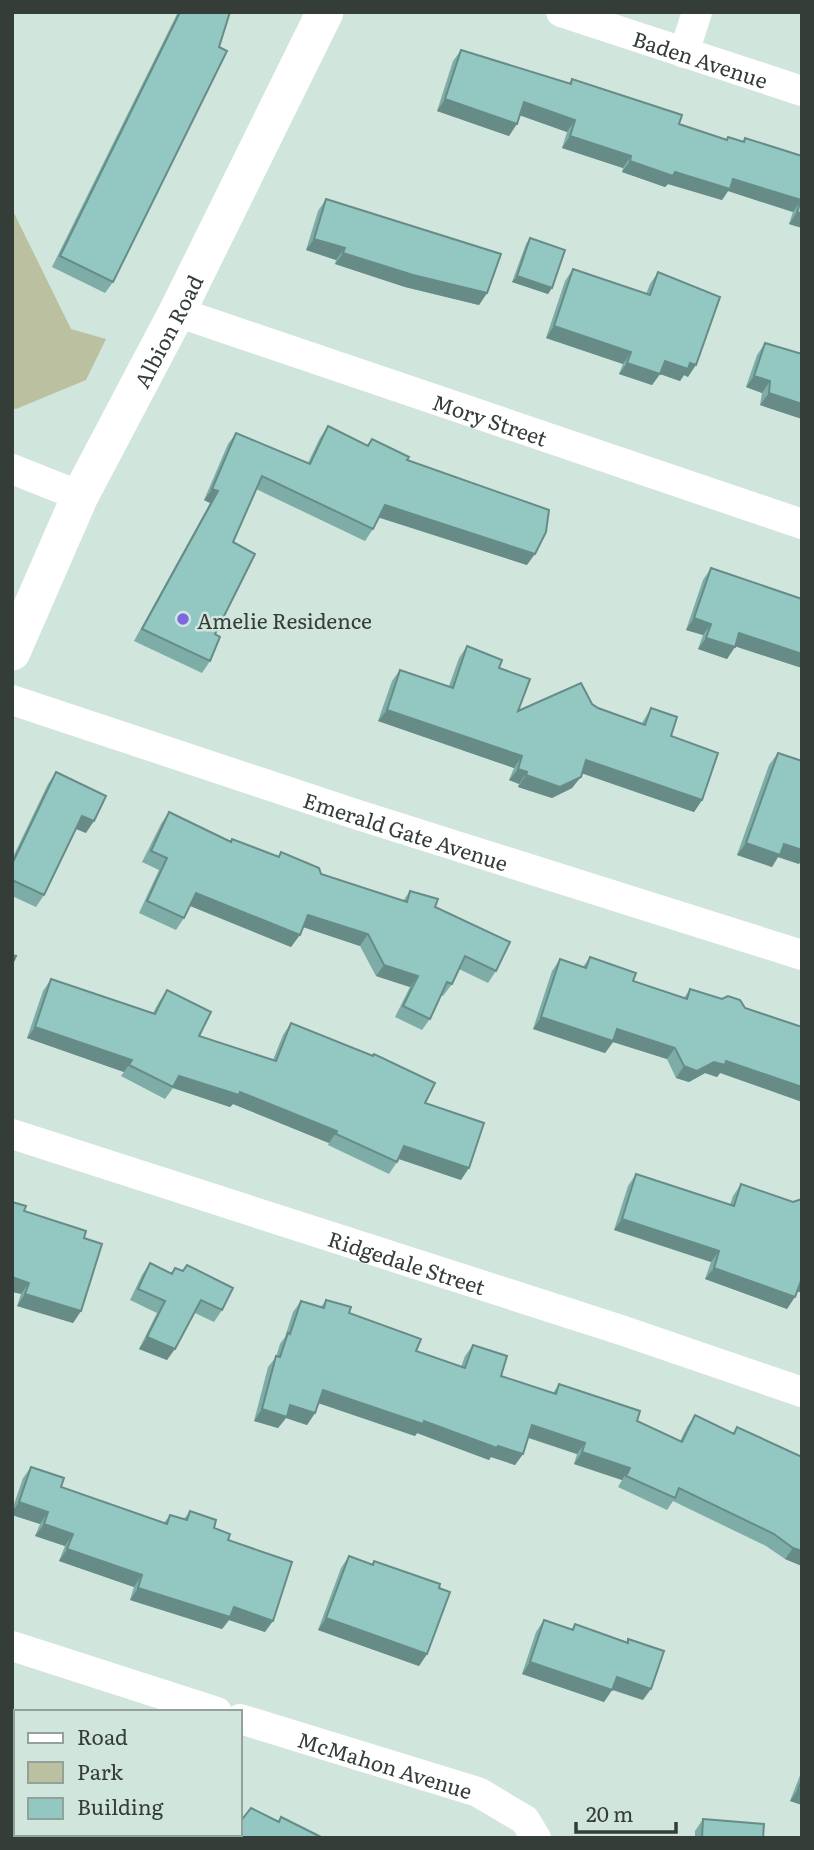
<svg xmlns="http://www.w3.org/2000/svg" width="814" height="1850" font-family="Literata,serif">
	<rect width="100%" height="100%" fill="#d0e5db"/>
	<path fill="#bbc0a1" d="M12,209L71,329L106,339L86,380L16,409L12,408Z"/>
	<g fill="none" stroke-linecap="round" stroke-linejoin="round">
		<g stroke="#fff" stroke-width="30">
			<path id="s1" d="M561,12L802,91"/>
			<path d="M684,53L697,12"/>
			<path id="s2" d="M177,312L802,524"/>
			<path d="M12,469L80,496"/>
			<path id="s3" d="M12,700L352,813L802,955"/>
			<path id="s4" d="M12,1134L621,1330L802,1392"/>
			<path d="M12,1646L217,1712"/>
			<path id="s5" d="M240,1719L478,1792L525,1820L536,1838"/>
		</g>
		<path stroke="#fff" stroke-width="37" id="s6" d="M12,652L80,496L177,312L325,12"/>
	</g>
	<path fill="#7eaca7" d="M178,12H230L219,47L113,282L105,293L52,267Z
		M461,50L569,83L572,79L679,124L726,140L728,137L743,142L745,138L802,156V228L789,224L793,212L728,191L722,200L668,184L665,187L622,172L623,168L562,148L567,132L520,115L509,136L437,111L453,61Z
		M326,199L487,293L479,305L405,287L335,264L336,260L306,250L318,211Z
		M530,238L552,288L548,294L512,282L526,244Z
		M573,269L646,294L650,284L658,272L688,377L684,375L680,381L660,374L652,385L619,374L623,364L546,338L565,281Z
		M765,343L802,354V419L760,405L762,393L746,387L757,355Z
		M328,426L367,445L372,439L407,460L527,565L379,517L373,529L365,541L256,489L233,542L210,661L202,673L134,641L210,503L204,500L228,444L236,433L308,463L320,438Z
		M711,568L802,599V668L735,646L727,659L698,649L703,635L686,630L703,580Z
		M467,646L499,668L518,711L592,704L598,708L642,723L651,708L671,736L702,800L694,812L582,773L572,788L552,798L518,787L519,784L509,780L514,768L378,721L392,681L400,670L449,686L459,658Z
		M778,753L799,864L778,857L772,867L737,855L769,765Z
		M56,772L86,833L76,829L44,895L36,907L12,896V859L48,784Z
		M169,812L230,841L232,839L278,857L281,852L321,874L403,901L410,891L435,907L496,971L488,983L459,969L452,984L443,996L441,995L430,1019L422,1030L395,1017L410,987L376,976L360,946L303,927L291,947L190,906L184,918L176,930L139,913L159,870L142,862L161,824Z
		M590,957L633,981L684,998L690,989L720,1073L717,1077L705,1073L689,1082L676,1078L667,1059L613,1042L605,1053L533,1029L552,971L560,959L583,967Z
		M51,979L153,1013L159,1002L167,990L199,1036L273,1060L283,1035L291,1023L425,1103L461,1180L399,1159L389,1174L328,1145L329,1143L233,1104L230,1107L173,1088L165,1099L121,1076L124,1072L27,1038L43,991Z
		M636,1174L730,1205L733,1196L741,1184L797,1291L787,1309L705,1279L711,1262L614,1230L628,1186Z
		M24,1211L84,1238L81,1311L73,1323L17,1306L21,1294Z
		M150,1263L171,1273L175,1268L183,1271L187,1265L222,1310L214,1322L195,1313L167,1360L139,1349L157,1313L130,1300L142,1275Z
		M326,1300L416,1351L461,1367L465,1356L473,1345L501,1376L553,1393L559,1384L680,1441L687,1427L695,1415L733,1433L737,1427L802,1566L785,1559L766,1546L673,1501L667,1510L618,1487L622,1480L574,1464L577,1454L528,1438L523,1454L515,1465L491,1457L489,1460L417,1433L415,1436L319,1403L315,1413L307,1425L286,1418L278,1428L254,1421L268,1367L276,1357L280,1344L285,1337L293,1312L301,1301L321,1307Z
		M31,1467L61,1487L164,1523L170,1515L184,1519L190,1511L214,1528L228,1540L265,1632L229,1620L222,1629L130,1600L134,1587L59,1561L65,1546L35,1536L40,1524L12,1515V1510L23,1478Z
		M349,1556L372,1564L374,1561L439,1588L427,1654L419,1666L318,1630L341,1568Z
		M544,1620L571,1630L575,1624L626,1642L628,1639L643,1700L612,1690L604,1702L522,1674L536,1632Z
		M802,1770V1805L790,1801Z
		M703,1819L763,1838H695V1831Z"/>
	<path fill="#678c88" d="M445,99L517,124L509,136L437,111Z
		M524,102L575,120L567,132L516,114Z
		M570,136L631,156L623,168L562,148Z
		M630,161L675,172L733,179L801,200L793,212L728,191L722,200L668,184L665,187L622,172Z
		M797,212L802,214V228L789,224Z
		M314,239L345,248L336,260L306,250Z
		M343,253L487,293L479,305L405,287L335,264Z
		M517,276L552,288L548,294L512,282Z
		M554,326L631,352L623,364L546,338Z
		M665,361L690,363L696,365L688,377L684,375L680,381L660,374L652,385L619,374L627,363Z
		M754,376L770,381L762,393L746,387Z
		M769,393L802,404V419L760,405Z
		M212,489L218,491L210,503L204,500Z
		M385,505L535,554L527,565L377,517Z
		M694,618L711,624L703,635L686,630Z
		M739,633L802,654V668L731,645Z
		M706,638L735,647L727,659L698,649Z
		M387,710L522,756L514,768L378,721Z
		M586,760L702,800L694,812L578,772Z
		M518,769L527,772L519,784L509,780Z
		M526,775L581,777L572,788L552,798L518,787Z
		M82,816L94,821L86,833L74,828Z
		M746,843L784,844L802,850V860L799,864L778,857L772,867L737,855Z
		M196,893L300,935L291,947L188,905Z
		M308,915L368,934L360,946L300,926Z
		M384,965L418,976L410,987L376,976Z
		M541,1017L617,1029L675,1048L667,1059L613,1042L605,1053L533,1029Z
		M35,1027L132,1060L124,1072L27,1038Z
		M726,1061L802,1087V1102L720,1073L717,1077L705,1073L689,1082L676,1078L684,1066L714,1062Z
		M179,1076L240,1092L337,1131L329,1143L233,1104L230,1107L173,1088Z
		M404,1146L469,1168L461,1180L396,1158Z
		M622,1219L719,1251L711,1262L614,1230Z
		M714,1268L795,1297L787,1309L705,1279Z
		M12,1277L29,1283L21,1294L12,1292Z
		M802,1278V1293L793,1290Z
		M25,1294L81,1311L73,1323L17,1306Z
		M147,1337L175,1349L167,1360L139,1349Z
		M323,1390L424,1421L523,1454L515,1465L491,1457L489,1460L417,1433L415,1436L315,1402Z
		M290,1405L315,1413L307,1425L286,1418L278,1428L254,1421L262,1409Z
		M532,1425L585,1443L577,1454L524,1436Z
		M582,1452L630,1468L622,1480L574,1464Z
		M19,1502L48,1512L40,1524L12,1515V1512Z
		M44,1524L73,1534L65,1546L35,1536Z
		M793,1548L802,1551V1566L785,1559Z
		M67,1549L142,1575L134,1587L59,1561Z
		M138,1588L234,1607L273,1621L265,1632L229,1620L222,1629L130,1600Z
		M326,1618L427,1654L419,1666L318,1630Z
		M530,1662L612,1690L604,1702L522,1674Z
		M617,1677L651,1689L643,1700L608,1688Z
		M798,1789L802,1791V1805L790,1801Z"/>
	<path fill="#93c8c2" stroke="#678c88" stroke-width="2" d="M180,12H230L219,47L227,51L113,282L60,256Z
		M461,50L571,84L572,79L682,115L679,124L727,140L728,137L744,142L745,138L802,156V214L797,212L801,200L733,179L730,189L675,172L673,176L630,161L631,156L570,136L575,120L524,102L517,124L445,99Z
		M326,199L501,254L487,293L413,275L343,253L345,248L314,239Z
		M530,238L565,250L552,288L517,276Z
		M573,269L650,295L658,272L720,297L696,365L690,363L688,369L665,361L660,374L627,363L631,352L554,326Z
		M765,343L802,354V404L769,393L770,381L754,376Z
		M328,426L368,446L372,439L409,457L407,460L549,510L546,532L535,554L385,505L373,529L262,476L233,542L255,554L215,634L220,637L210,661L142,629L218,491L212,489L236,433L310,464Z
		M711,568L802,599V654L739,633L735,647L706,638L711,624L694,618Z
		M467,646L502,660L499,668L530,679L518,711L581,683L592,704L598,708L645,725L651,708L677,717L671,736L718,753L702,800L586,760L581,777L560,787L526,775L527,772L518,769L522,756L387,710L400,670L453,688Z
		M778,753L802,761V850L784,844L780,855L746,843Z
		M56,772L106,796L94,821L82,816L44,895L12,880V864Z
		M169,812L231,842L232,839L279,857L281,852L319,868L321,874L407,902L410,891L438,899L435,907L510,942L496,971L465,956L452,984L447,982L430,1019L403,1006L418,976L384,965L368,934L308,915L300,935L196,893L184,918L147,901L167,858L151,851Z
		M12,955L16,956L12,964Z
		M590,957L636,973L633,981L687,999L690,989L722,999L728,996L740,1000L745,1008L802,1027V1087L726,1061L725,1065L714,1062L697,1071L684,1066L675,1048L617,1029L613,1041L541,1017L560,959L586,968Z
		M51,979L155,1014L167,990L211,1012L199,1036L276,1061L291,1023L373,1056L374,1054L435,1083L425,1103L484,1123L469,1168L404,1146L397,1162L336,1134L337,1131L240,1092L239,1095L179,1076L173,1087L129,1065L132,1060L35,1027Z
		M636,1174L734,1206L741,1184L793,1202L802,1199V1278L795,1297L714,1268L719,1251L622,1219Z
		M12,1202L26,1206L24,1211L86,1231L84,1238L102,1244L81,1311L25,1294L29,1283L12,1277Z
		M150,1263L172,1274L175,1268L183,1271L187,1265L233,1288L222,1310L201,1300L175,1349L147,1337L165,1301L138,1289Z
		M326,1300L351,1307L349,1313L421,1339L416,1351L465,1368L473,1345L507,1356L501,1376L556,1394L559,1384L640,1411L637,1421L682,1442L695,1415L734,1434L737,1427L802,1457V1551L793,1548L774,1534L679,1488L675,1498L626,1476L630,1468L582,1452L585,1443L532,1425L523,1454L498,1446L497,1448L424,1421L423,1424L323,1390L315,1413L290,1405L287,1417L262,1409L276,1356L280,1357L288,1333L290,1334L301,1301L324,1308Z
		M31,1467L64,1478L61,1487L167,1524L170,1515L187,1520L190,1511L216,1520L214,1528L230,1534L228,1540L292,1562L273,1621L234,1607L230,1617L138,1588L142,1575L67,1549L73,1534L44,1524L48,1512L19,1502Z
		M349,1556L373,1565L374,1561L440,1584L439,1588L450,1592L427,1654L326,1618Z
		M544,1620L573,1630L575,1624L628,1643V1639L664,1651L651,1689L617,1677L612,1690L530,1662Z
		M802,1780V1791L798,1789Z
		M251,1808L279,1822L281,1817L323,1838H164L165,1834H240V1822Z
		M703,1819L764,1824L763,1838H702Z"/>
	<circle fill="#7c68e3" stroke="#d0e5db" stroke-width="2.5" cx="183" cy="619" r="7"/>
	<g text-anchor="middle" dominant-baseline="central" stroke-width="5" stroke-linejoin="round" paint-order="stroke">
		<g font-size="21" fill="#343d38" stroke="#d0e5db">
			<text stroke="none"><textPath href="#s1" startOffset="147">Baden Avenue</textPath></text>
			<text stroke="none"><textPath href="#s6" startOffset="357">Albion Road</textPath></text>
			<text stroke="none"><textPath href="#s2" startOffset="331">Mory Street</textPath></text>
			<text stroke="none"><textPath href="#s3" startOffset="415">Emerald Gate Avenue</textPath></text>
			<text stroke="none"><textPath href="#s4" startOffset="415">Ridgedale Street</textPath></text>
			<text stroke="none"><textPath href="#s5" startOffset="152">McMahon Avenue</textPath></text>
		</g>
		<g font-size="21" fill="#343d38" stroke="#d0e5db" text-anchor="start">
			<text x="197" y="619">Amelie Residence</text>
		</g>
	</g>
	<rect width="814" height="1850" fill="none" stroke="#343d38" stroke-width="28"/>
	<rect x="14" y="1710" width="228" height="126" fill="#d0e5db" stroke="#92a29a" stroke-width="2"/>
	<rect x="28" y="1733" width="35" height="10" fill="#ffffff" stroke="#92a29a" stroke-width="2"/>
	<text x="77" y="1745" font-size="21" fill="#343d38">Road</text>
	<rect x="28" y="1762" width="35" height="21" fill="#bbc0a1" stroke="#92a29a" stroke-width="2"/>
	<text x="77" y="1780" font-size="21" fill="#343d38">Park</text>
	<rect x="28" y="1798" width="35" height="21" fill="#93c8c2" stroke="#92a29a" stroke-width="2"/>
	<text x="77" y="1815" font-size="21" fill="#343d38">Building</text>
	<path d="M576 1822v10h100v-10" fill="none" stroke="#343d38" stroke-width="3.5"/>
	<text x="586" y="1822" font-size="21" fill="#343d38" stroke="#d0e5db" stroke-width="5" paint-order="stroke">20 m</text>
</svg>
